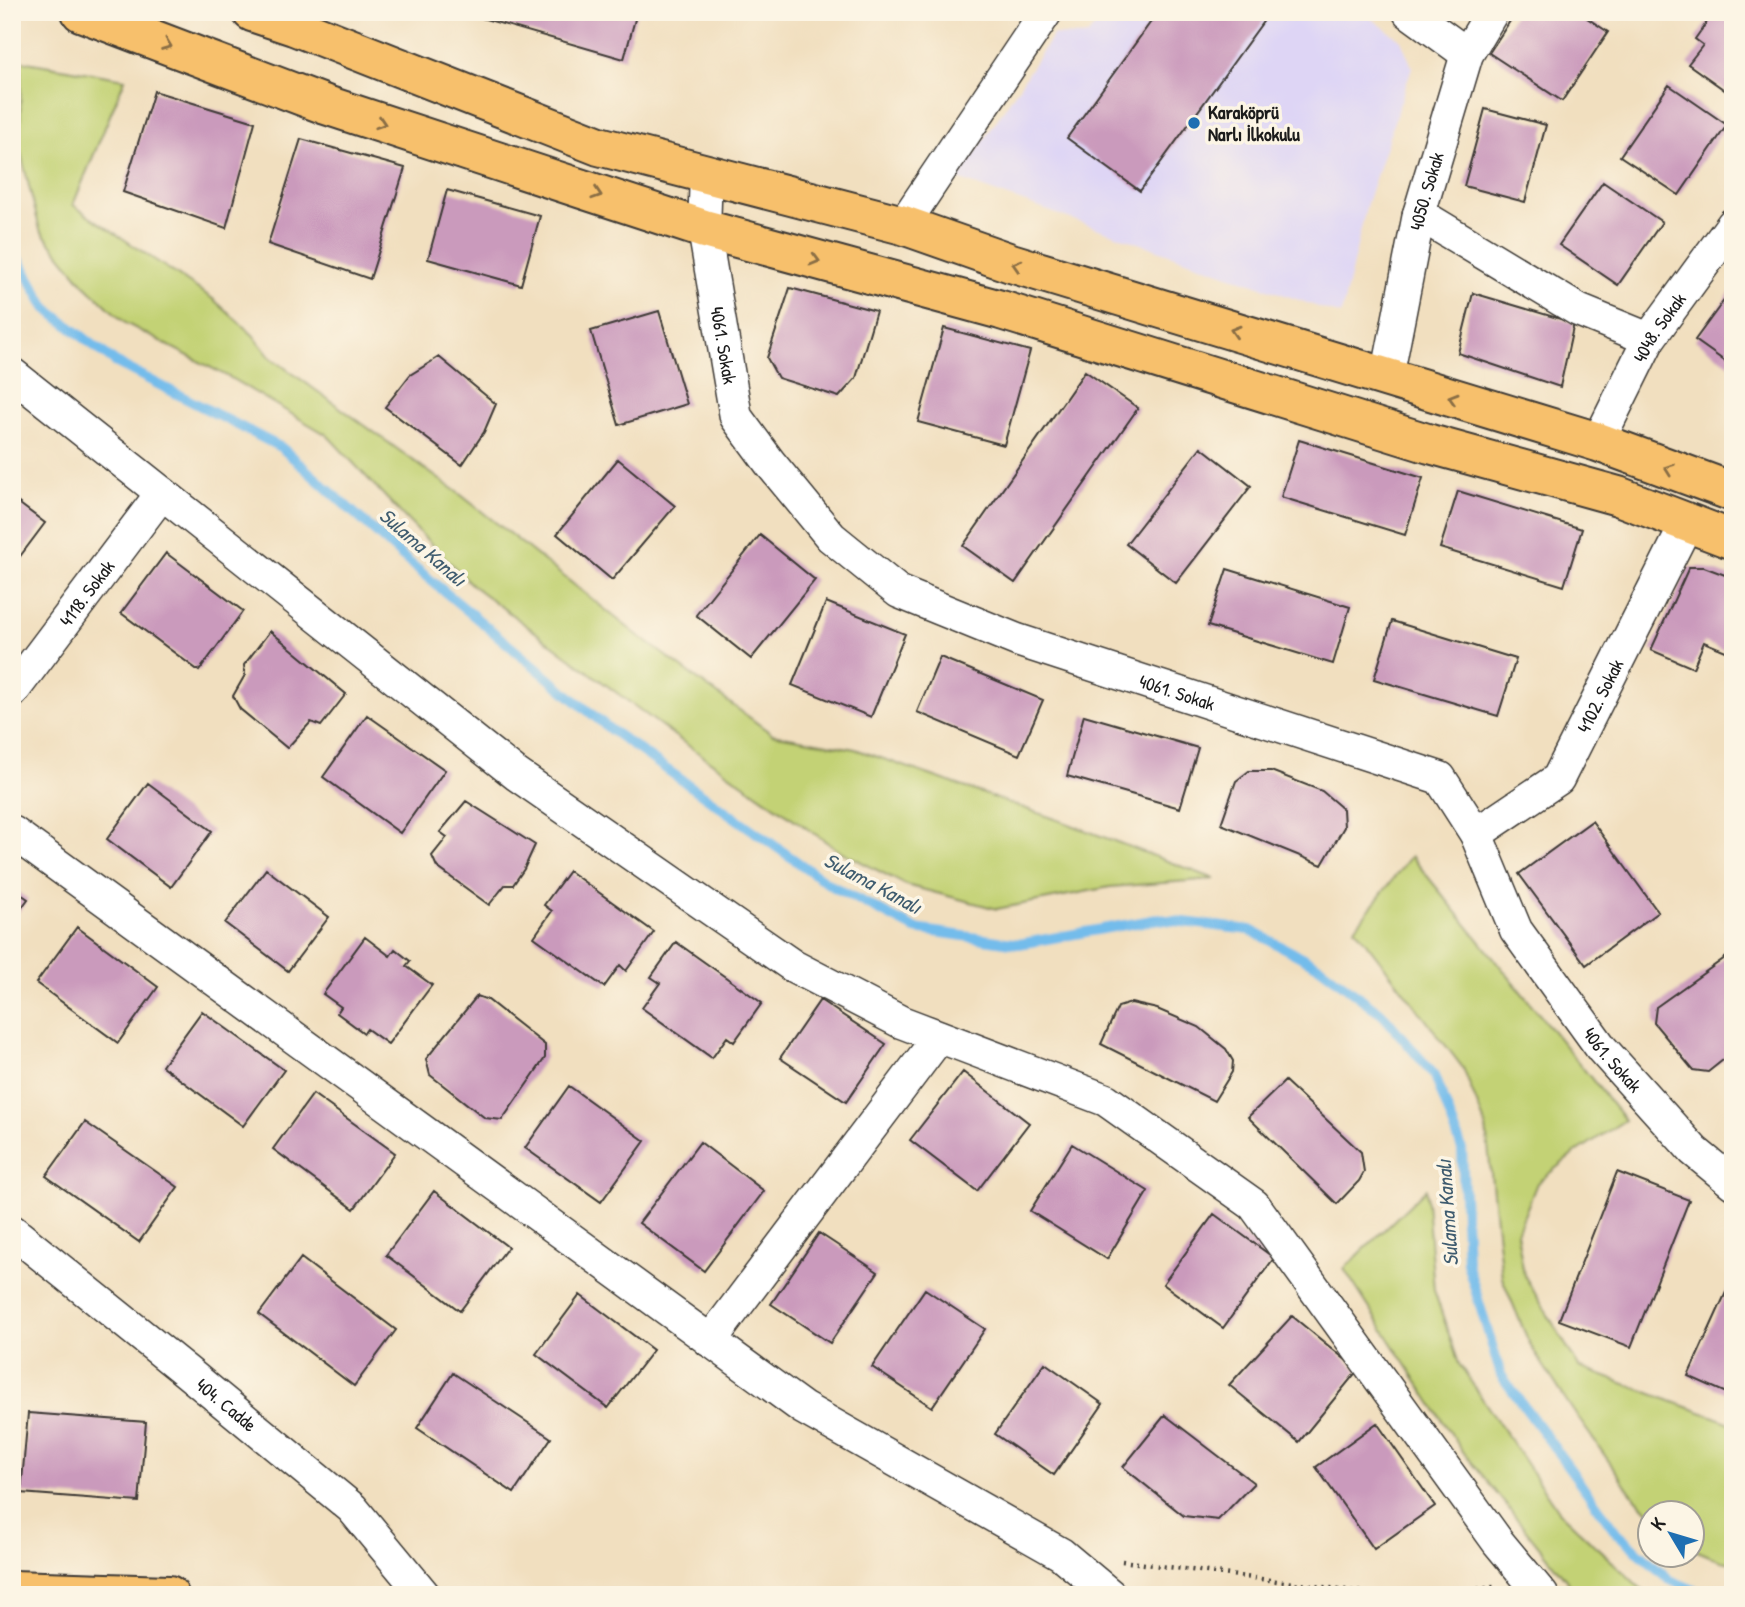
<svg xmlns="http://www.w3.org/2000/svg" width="1745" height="1607" font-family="'Patrick Hand',sans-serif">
	<rect width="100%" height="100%" fill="#fcf5e5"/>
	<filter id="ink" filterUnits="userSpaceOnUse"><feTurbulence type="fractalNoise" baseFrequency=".0143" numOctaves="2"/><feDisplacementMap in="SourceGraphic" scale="14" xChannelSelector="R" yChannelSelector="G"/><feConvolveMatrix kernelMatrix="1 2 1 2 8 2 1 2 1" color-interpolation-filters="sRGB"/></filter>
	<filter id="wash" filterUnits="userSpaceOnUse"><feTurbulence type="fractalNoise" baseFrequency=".00686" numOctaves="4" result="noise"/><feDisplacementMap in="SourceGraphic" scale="28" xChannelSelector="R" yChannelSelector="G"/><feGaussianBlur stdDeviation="1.57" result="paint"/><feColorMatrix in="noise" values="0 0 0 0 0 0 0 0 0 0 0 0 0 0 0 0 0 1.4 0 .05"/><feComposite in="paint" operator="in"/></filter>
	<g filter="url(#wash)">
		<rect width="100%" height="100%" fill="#f1dfbf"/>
		<path fill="#ded5f5" d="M1107,12H1362L1401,40L1412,67L1367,203L1341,315L958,179L1053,35L1087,36Z"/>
		<path fill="#c3d274" stroke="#707748" stroke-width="2" d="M21,61L125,79L73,205L213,299L253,335L270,357L461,495L636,634L772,734L855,749L1061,821L1215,879L1110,887L997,909L906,885L838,850L683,742L472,585L409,522L327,435L229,377L125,323L84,284L40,230L20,150Z
			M1411,856L1625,1120L1575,1153L1537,1183L1517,1233L1524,1275L1579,1367L1733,1424V1563L1721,1561L1693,1549L1692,1512L1650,1513L1632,1494L1574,1412L1530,1345L1502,1278L1486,1127L1463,1068L1355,928Z
			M1426,1189L1434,1290L1459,1364L1558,1511L1648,1595H1578L1461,1449L1344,1269Z"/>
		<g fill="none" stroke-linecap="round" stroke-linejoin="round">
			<path stroke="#73bceb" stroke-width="10" d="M12,247L46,308L115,362L282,448L404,558L611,730L830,885L915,929L1019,944L1158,919L1250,930L1320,967L1383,1015L1435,1076L1462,1149L1467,1263L1501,1375L1617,1533L1670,1580L1706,1595"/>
		</g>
		<g id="blocks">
			<path fill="#ca9abc" d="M461,12H637L624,59Z
				M1158,12H1270L1140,191L1067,138Z
				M1516,12H1578L1608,32L1562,101L1489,53Z
				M1714,12L1723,17L1727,12H1733V96L1688,64L1703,45L1695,39Z
				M1669,85L1727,125L1679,195L1620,156Z
				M154,91L255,122L226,228L123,192Z
				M1485,109L1546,125L1525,202L1464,186Z
				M301,139L405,168L370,279L268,244Z
				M1603,182L1662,222L1618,285L1559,245Z
				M447,190L540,216L521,285L428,259Z
				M790,288L876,311L856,378L839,397L778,378L767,358Z
				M1733,288V367L1695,340Z
				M1473,293L1574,323L1560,387L1458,353Z
				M659,311L687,404L619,425L591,331Z
				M944,328L1030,351L1004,445L918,422Z
				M439,357L496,404L484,432L462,465L385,407L410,375Z
				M1085,371L1138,408L1015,583L963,546Z
				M1299,440L1423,478L1405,535L1281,497Z
				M1201,447L1251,486L1176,583L1126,544Z
				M618,459L675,506L612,580L557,534Z
				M1458,491L1582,529L1564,586L1440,548Z
				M12,498L45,523L12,567Z
				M760,535L815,580L751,659L696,615Z
				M166,553L243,611L199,671L121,613Z
				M1689,567H1704L1733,578V654L1704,642L1693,668L1651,650Z
				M1227,569L1350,607L1333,664L1208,626Z
				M826,602L905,634L871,717L792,685Z
				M1392,621L1516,659L1498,716L1374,679Z
				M270,631L346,694L321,726L311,722L287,748L240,709L233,696L245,675L244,665Z
				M940,657L1043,700L1019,755L917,712Z
				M367,715L445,770L400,833L323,777Z
				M1084,715L1198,748L1180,808L1067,776Z
				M1249,771H1271L1322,791L1343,809L1344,827L1322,865L1221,824L1236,781Z
				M148,783L212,831L171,887L107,839Z
				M466,801L535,845L524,869L513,885H505L489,905L437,867L432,856L447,837L440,832Z
				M1592,821L1658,912L1586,965L1519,874Z
				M266,869L329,917L288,971L225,923Z
				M569,871L654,932L626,971L620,965L604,987L534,937L552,911L544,905Z
				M12,888L28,899L12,921Z
				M77,927L158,987L118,1043L36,983Z
				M365,937L390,956L395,949L410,961L406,966L432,985L388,1044L367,1029L364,1033L337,1013L341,1007L323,994Z
				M676,942L762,1003L734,1042L727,1037L712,1058L642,1008L660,983L651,977Z
				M1732,953L1733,1052L1708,1072L1693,1070L1654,1023L1656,1007Z
				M477,996L488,1000L545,1045V1058L502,1120L485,1118L430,1075L426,1059Z
				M820,1000L886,1044L846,1102L780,1058Z
				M1131,1003L1157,1009L1199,1027L1226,1049L1233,1061L1232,1072L1214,1101L1101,1044L1118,1007Z
				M202,1011L284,1070L243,1126L162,1066Z
				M963,1072L1029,1123L977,1191L910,1140Z
				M1285,1081L1361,1152L1364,1172L1359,1181L1337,1204L1248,1117Z
				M569,1086L645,1141L601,1202L525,1148Z
				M313,1094L395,1153L354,1209L273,1149Z
				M85,1122L178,1187L139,1242L46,1176Z
				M700,1142L764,1191L704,1271L639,1223Z
				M1072,1144L1148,1191L1107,1259L1030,1211Z
				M1617,1172L1689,1200L1631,1347L1559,1320Z
				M434,1191L508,1247L460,1311L386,1255Z
				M1214,1214L1274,1258L1223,1328L1163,1284Z
				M819,1233L878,1272L830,1343L771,1304Z
				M301,1258L396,1330L354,1386L259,1314Z
				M1733,1277V1396L1688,1376Z
				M925,1289L985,1329L932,1407L872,1367Z
				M580,1295L653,1350L608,1408L536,1354Z
				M1292,1316L1358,1370L1299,1442L1229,1385Z
				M1045,1363L1103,1404L1054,1475L995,1434Z
				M453,1373L551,1438L514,1493L417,1428Z
				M28,1413L146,1422L139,1502L21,1493Z
				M1165,1415L1254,1483L1218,1520L1184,1516L1123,1467Z
				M1377,1423L1435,1506L1374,1549L1316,1467Z"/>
		</g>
	</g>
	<g filter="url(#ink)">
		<use href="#blocks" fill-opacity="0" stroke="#3c3934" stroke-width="2"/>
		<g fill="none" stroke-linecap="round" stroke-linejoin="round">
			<defs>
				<g id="minor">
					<path d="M1409,12L1467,54"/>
					<path id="s1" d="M706,174L704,229L736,417L770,463L831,537L899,592L1017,640L1440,778L1476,834L1516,930L1602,1049L1694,1151L1733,1183"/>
					<path d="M1419,214L1578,310L1649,339"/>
					<path d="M903,225L1046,12"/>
					<path d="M12,374L516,774L793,966L901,1022L1106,1100L1254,1205L1498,1542L1542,1595"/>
					<path id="s2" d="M1387,378L1419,214L1467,54L1492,12"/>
					<path id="s3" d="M1598,442L1649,339L1733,224"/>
					<path id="s4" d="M12,692L162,493"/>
					<path d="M12,832L803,1408L1061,1554L1110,1595"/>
					<path id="s5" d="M1476,834L1558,779L1687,523"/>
					<path id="s6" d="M12,1231L187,1372L352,1508L424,1595"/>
					<path d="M710,1341L939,1037"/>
				</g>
				<path id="major" d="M81,12L326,105L704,229L1001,310L1430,444L1618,496L1733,540
					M252,12L294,26L599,146L903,225L1011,263L1598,442L1733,492
					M12,1590L169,1595"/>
			</defs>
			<use href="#minor" stroke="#3c3934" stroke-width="35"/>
			<use href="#major" stroke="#3c3934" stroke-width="42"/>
			<path stroke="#3c3934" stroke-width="4.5" stroke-dasharray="2 5" stroke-linecap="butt" d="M1122,1561L1385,1595
				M1429,1595L1494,1587"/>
			<use href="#minor" stroke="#fff" stroke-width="32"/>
			<use href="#major" stroke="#f7c06c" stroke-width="38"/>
		</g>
		<defs><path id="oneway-chevron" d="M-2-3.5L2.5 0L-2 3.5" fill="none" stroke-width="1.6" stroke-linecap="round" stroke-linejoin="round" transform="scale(1.75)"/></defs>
		<g stroke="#8a6e44">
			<use href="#oneway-chevron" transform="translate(167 45) rotate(21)"/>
			<use href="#oneway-chevron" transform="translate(381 123) rotate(18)"/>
			<use href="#oneway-chevron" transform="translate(597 194) rotate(18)"/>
			<use href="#oneway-chevron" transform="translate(815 260) rotate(15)"/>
			<use href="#oneway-chevron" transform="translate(1017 265) rotate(-163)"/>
			<use href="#oneway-chevron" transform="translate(1235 331) rotate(-163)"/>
			<use href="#oneway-chevron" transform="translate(1453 398) rotate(-163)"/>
			<use href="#oneway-chevron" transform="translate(1669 469) rotate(-160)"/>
		</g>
	</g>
	<circle fill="#1f6fb2" stroke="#fcf5e5" stroke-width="2.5" cx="1194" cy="123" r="7"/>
	<g text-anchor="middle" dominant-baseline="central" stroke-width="7" stroke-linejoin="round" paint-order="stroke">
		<g font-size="19" font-weight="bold" fill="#1c1c1c" stroke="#fcf5e5" text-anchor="start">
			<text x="1208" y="112">Karaköprü<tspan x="1208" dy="22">Narlı İlkokulu</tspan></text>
		</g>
		<g font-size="19" fill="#1c1c1c" stroke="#fcf5e5">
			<text stroke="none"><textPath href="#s2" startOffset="191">4050. Sokak</textPath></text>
			<text stroke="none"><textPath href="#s3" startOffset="130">4048. Sokak</textPath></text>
			<text stroke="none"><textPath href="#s1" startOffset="173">4061. Sokak</textPath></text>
			<text stroke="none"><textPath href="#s4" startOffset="124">4118. Sokak</textPath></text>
			<text stroke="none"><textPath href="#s1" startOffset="782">4061. Sokak</textPath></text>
			<text stroke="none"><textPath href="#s5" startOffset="192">4102. Sokak</textPath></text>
			<text stroke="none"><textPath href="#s1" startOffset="1391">4061. Sokak</textPath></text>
			<text stroke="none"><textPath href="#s6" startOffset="276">404. Cadde</textPath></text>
		</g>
		<g font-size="21" font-style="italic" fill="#3f5c6f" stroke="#fcf5e5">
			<text transform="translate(423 547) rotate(41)">Sulama Kanalı</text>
			<text transform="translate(873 883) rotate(28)">Sulama Kanalı</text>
			<text transform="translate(1447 1213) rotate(-94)">Sulama Kanalı</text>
		</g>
	</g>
	<rect width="1745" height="1607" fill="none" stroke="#fcf5e5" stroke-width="42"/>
	<g transform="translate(1671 1534) rotate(308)"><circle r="33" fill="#fcf5e5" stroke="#a29e95" stroke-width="2"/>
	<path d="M0-5L12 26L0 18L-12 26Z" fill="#1f6fb2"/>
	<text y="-10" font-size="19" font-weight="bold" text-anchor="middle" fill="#1c1c1c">K</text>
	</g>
</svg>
